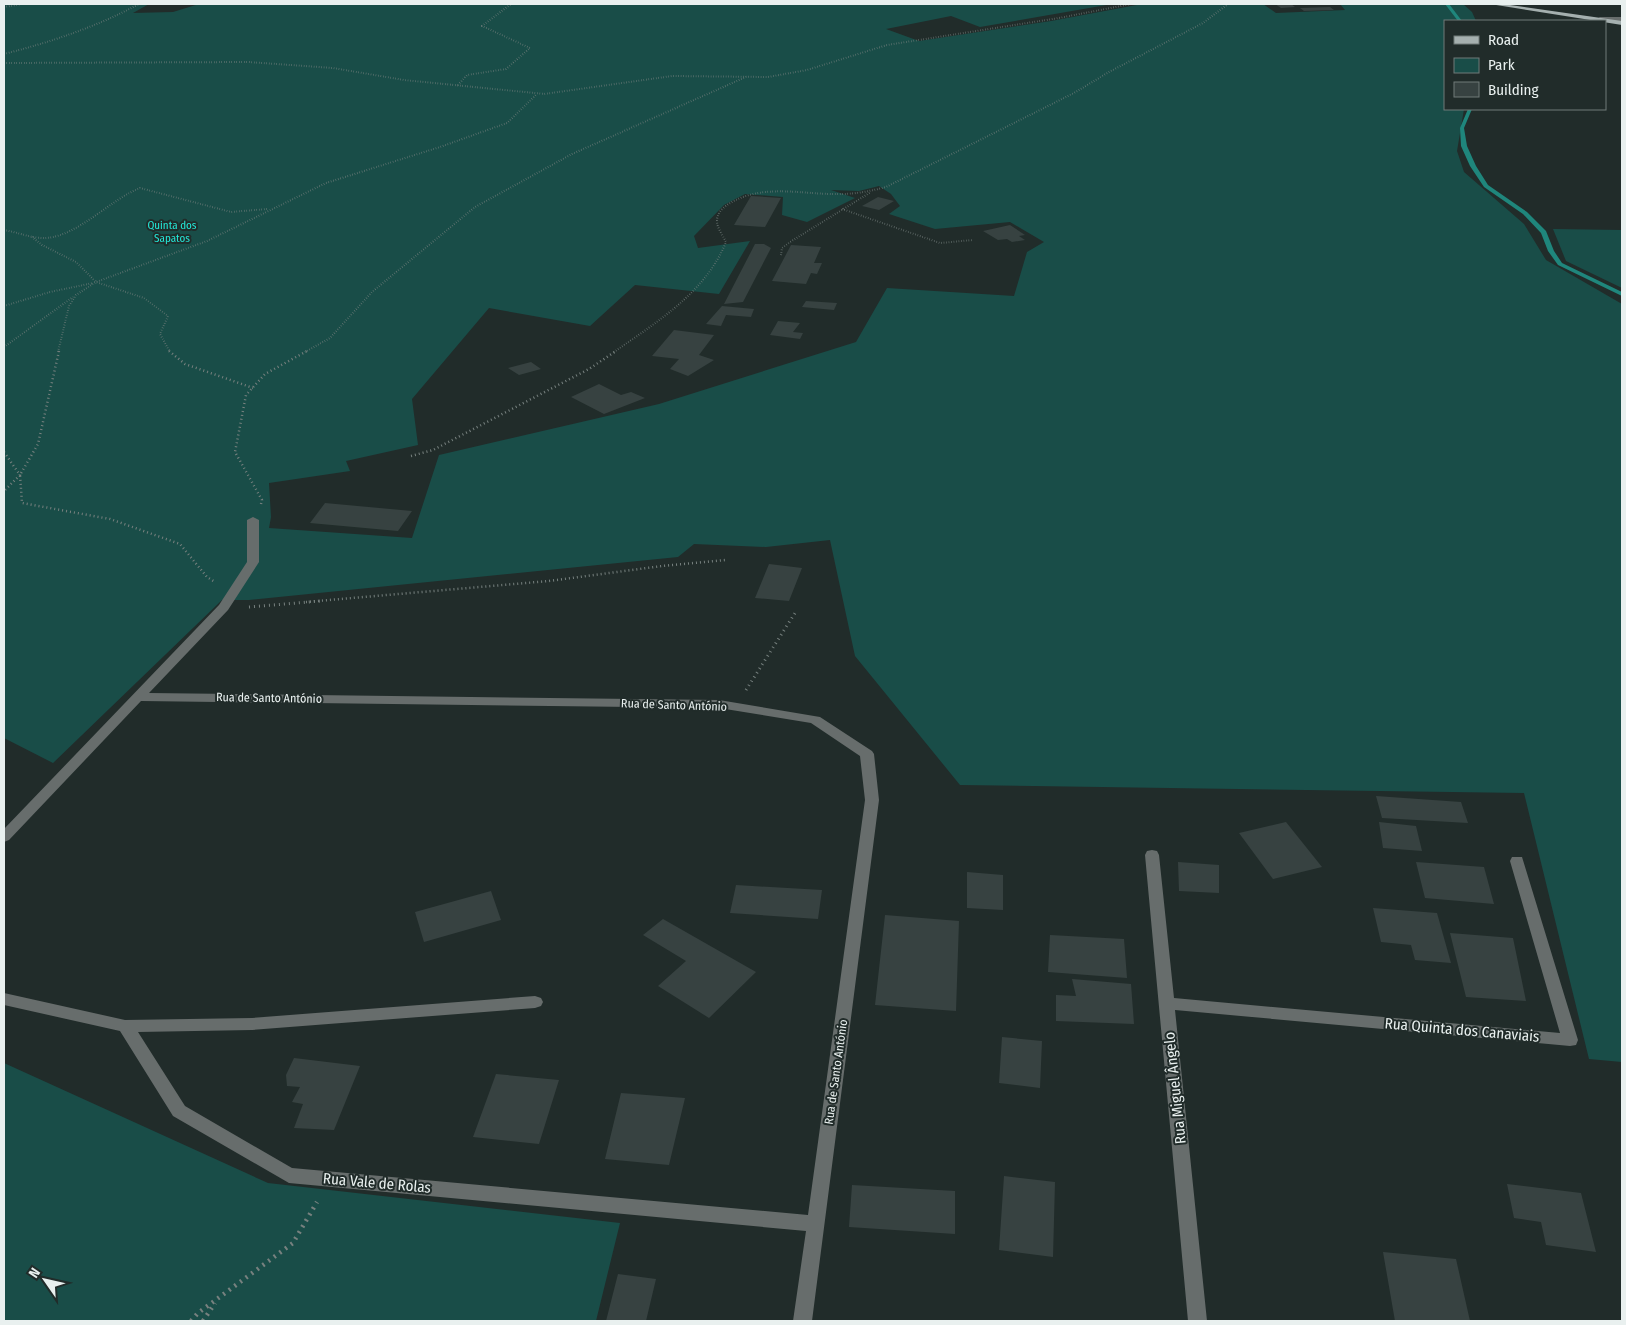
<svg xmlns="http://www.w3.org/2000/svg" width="1626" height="1325" font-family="'Fira Sans Condensed',sans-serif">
	<rect width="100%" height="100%" fill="#212c2a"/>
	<path fill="#194d48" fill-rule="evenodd" d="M4,4H149L133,13L173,12L199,4H1112L980,27L951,16L886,29L919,41L1051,21L1142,4H1263L1276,13L1345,10L1340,4H1463L1472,12L1476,21H1445V109H1464L1457,151L1464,172L1524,224L1546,260L1622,304V1062L1589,1059L1524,793L960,785L855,656L830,540L766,547L694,544L678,557L249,600H222L53,763L4,738ZM879,186L891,194L900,206L889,214L935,229L1010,222L1044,242L1027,252L1014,296L887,288L856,342L659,404L439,455L412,538L269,528L271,517L269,483L350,471L346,461L418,445L412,399L489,308L590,326L635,285L719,294L750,241L698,248L694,236L724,205L745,194L783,197L782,215L807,222L855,198L831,190L859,191Z
		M1553,229L1622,230V288L1566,261Z
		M4,1063L268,1183L620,1223L596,1321H4Z"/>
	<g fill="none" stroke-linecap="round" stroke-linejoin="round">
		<path fill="#1f867c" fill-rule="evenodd" d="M1445,4H1449L1462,21H1458Z
			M1468,109H1472L1464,128L1467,146L1476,166L1488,185L1527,212L1546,231L1554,251L1562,263L1622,292V296L1558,265L1548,251L1541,233L1523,214L1484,187L1470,166L1461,146L1460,128Z"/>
	</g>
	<path fill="#374241" d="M1275,4H1291L1295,7L1281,8Z
		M1330,7L1334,10L1304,11L1300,8Z
		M751,196L781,198L765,227L734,225Z
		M878,197L894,201L879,210L862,206Z
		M1010,225L1025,235L1019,236L1025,240L1012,242L1007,239L998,240L983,231Z
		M755,244H764L771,248L743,302L724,304Z
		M791,245L821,247L814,263H822L817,274L811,273L806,284L772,281Z
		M806,301L837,303L834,310L802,307Z
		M722,306L754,309L751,317L726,315L721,326L706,324Z
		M778,321L800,323L793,332L803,333L800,339L770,335Z
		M674,330L714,335L699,355L714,360L688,376L670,369L679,359L652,356Z
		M531,362L541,369L519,375L508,368Z
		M599,384L621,395L631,392L645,398L604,414L571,397Z
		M325,503L412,511L398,531L310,523Z
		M769,564L802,568L789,601L755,598Z
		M1376,796L1461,802L1468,823L1382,818Z
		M1286,822L1322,867L1273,879L1239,833Z
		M1379,822L1416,826L1422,851L1383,848Z
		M1178,862L1219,865V893L1179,891Z
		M1416,862L1484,867L1494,904L1425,898Z
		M967,872L1003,875V910L967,908Z
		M736,885L822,890L818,919L730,913Z
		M491,891L501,920L424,942L415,912Z
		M1373,908L1437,913L1451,963L1415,960L1411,945L1381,942Z
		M885,915L959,921L956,1011L875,1005Z
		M663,919L756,972L709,1018L658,986L686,961L643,935Z
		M1450,933L1513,938L1526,1001L1466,997Z
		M1050,935L1124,939L1127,978L1048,972Z
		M1072,979L1131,984L1134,1024L1056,1021V995L1076,996Z
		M1002,1037L1042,1041L1040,1088L999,1083Z
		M294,1058L360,1066L334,1130L294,1128L303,1104L292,1102L300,1087L287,1086L286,1075Z
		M496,1074L559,1080L539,1144L473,1137Z
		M621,1093L685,1098L669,1165L605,1159Z
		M1004,1176L1055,1182L1053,1257L999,1250Z
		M1507,1184L1581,1193L1596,1252L1546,1245L1541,1222L1514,1218Z
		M852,1185L955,1191V1234L849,1227Z
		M1383,1252L1456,1259L1470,1321H1395Z
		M618,1274L656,1279L646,1321H606Z"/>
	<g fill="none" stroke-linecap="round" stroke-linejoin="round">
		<path stroke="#77817f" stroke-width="2" stroke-dasharray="0.5 2" stroke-linecap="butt" d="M4,7L22,4
			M4,54C51,42 96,27 139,4
			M4,63L248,62L333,68L404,80L544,94L672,76L768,77L807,70L887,45L1059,18L1131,4
			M458,85L467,75L506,69L530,48L482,26L511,4
			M842,209L940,243L973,240
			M4,230C17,232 33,239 46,238C78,236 111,199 140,188L231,212L267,209
			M32,237L42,245L76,262L96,282L144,298L168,316L160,334L170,352
			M781,255L782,248L790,242L871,192
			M4,306L50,292L93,283
			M4,347L73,297
			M58,352L69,306L76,295L96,282L207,241L326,183L440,147L507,123L537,94
			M305,352L330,338L372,292L475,207L572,154L746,77
			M614,352C657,322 706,292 726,242C723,236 717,228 717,221C717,212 724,207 730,203C765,183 803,195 840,194C856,194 871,191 886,187L1074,93L1109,72L1203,23L1228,4"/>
		<path stroke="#77817f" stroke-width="2.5" stroke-dasharray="1 3" stroke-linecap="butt" d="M59,351L38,444L20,475L22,503L110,519L180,544L207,577L215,582
			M169,351L185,364L253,388
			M4,452L20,475L4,491
			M411,456L433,450L589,369L616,351
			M261,504L262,500L235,452L246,395L265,374L307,351
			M306,602L549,581L662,566L726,560"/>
		<path stroke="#77817f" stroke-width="3" stroke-dasharray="1 4" stroke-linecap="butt" d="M249,607L321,601
			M746,690L795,613"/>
		<path stroke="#77817f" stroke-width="4.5" stroke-dasharray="2 5" stroke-linecap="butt" d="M191,1321L198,1313L293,1243L317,1202
			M203,1321L215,1303"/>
		<path fill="#676d6c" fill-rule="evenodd" d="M1622,17V21H1600L1597,19L1600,17Z"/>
		<path fill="#676d6c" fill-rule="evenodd" d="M253,517L259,520V562L228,610L149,693L719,700L820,717L872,751L874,754L879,800L812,1321H793L806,1231L289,1183L173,1116L120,1031L4,1005V993L125,1020L252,1018L535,996L541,998L543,1002L541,1006L535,1008L252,1030L138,1032L185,1106L292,1168L808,1215L865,800L860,756L811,723L719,708L141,701L9,840L4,842V829L219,605L247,562V520Z
			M1152,850L1157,851L1159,855L1174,998L1560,1033L1510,861L1512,857H1522L1578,1040L1576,1045L1570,1046L1175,1010L1207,1321H1188L1145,855L1147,851Z"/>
		<path fill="#a5b0af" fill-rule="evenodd" d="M1490,4H1503L1622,21V25Z"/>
	</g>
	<g text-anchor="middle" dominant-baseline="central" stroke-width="4" stroke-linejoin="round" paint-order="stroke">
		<g font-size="11" fill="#23e8d8" stroke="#212c2a">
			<text x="172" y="225">Quinta dos<tspan x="172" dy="13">Sapatos</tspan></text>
		</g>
		<g font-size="12" fill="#e9f0ef" stroke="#212c2a">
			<text transform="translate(269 698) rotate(1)">Rua de Santo António</text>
			<text transform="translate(674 705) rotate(2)">Rua de Santo António</text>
			<text transform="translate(836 1072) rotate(-82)">Rua de Santo António</text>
		</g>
		<g font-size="15" fill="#e9f0ef" stroke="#212c2a">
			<text transform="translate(1462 1030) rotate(5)">Rua Quinta dos Canaviais</text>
			<text transform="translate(1175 1088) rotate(-96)">Rua Miguel Ângelo</text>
			<text transform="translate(377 1183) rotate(5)">Rua Vale de Rolas</text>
		</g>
	</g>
	<rect width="1626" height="1325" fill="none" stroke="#e9f0ef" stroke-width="10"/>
	<rect x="1444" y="20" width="162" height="90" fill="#212c2a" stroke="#717a79"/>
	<rect x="1454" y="36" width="25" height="8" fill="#a5b0af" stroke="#717a79"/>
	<text x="1488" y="45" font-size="15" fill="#e9f0ef">Road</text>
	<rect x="1454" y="58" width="25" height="15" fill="#194d48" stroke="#717a79"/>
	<text x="1488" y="70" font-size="15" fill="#e9f0ef">Park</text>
	<rect x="1454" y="82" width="25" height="15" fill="#374241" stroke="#717a79"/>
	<text x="1488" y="95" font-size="15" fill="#e9f0ef">Building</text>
	<g transform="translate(45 1280) rotate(304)" stroke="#212c2a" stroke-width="4" paint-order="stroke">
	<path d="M0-4L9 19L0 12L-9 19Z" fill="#e9f0ef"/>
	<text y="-8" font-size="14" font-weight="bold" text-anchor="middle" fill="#e9f0ef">N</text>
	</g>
</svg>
